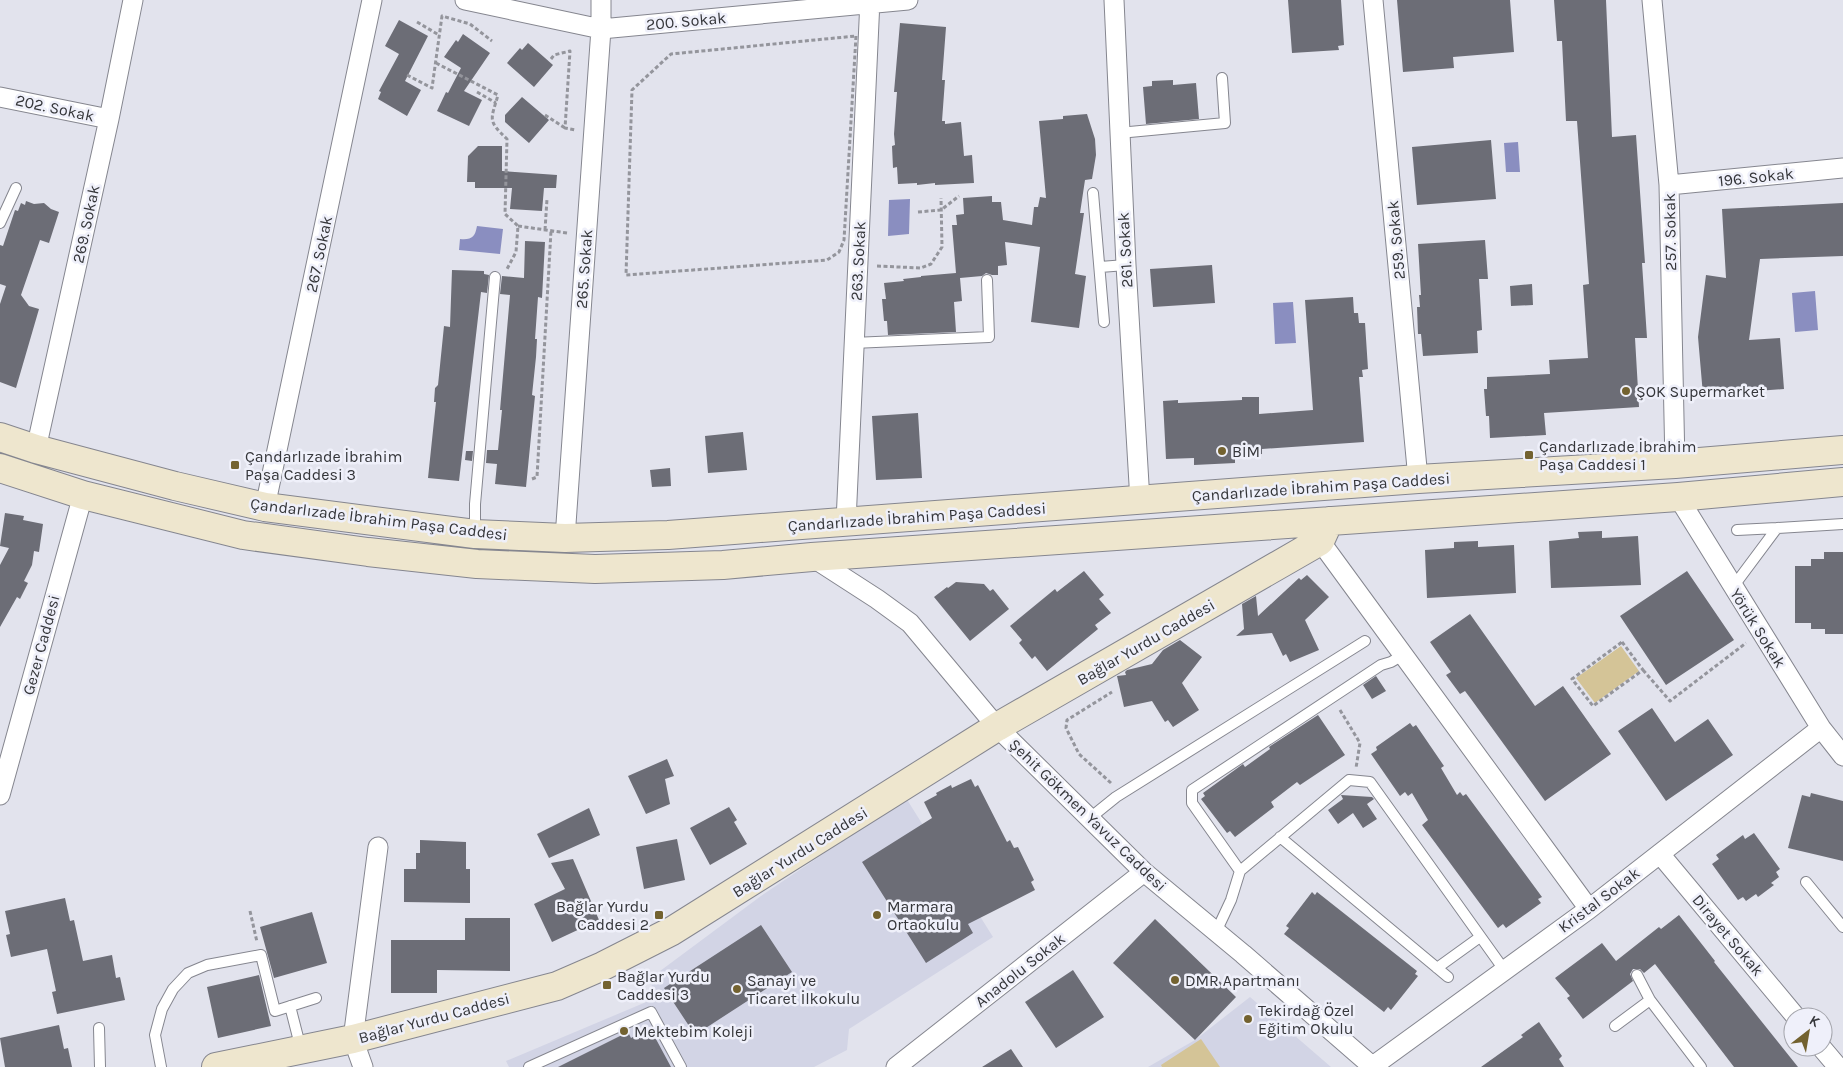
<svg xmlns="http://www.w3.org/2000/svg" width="1843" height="1067" font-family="Karla,sans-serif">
	<rect width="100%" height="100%" fill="#e2e3ed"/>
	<path fill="#d2d4e5" d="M906,798L993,937L849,1029L847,1050L814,1067H509L506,1061L651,1000L652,977L761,896Z
		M1250,997L1331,1067H1148L1195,1040Z"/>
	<path fill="#d4c497" d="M1621,646L1639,671L1595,703L1576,678Z
		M1201,1039L1220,1067H1162L1161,1065Z"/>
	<path fill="#8a8ec0" d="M1518,142L1520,172H1506L1504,143Z
		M910,199L909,234L888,236L889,200Z
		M477,226L503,229L500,254L459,250L460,239C472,240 475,237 477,226Z
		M1815,291L1818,330L1795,332L1792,293Z
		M1293,302L1296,343L1275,344L1273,303Z"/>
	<path fill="#6c6d76" d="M1288,0H1341L1344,45L1338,46L1339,50L1292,53Z
		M1397,0H1510L1514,52L1453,57L1454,68L1403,72Z
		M1554,0H1606L1612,137L1636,135L1645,263H1642L1647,338H1635L1639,407L1544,413L1546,435L1490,438L1489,416H1486L1484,389H1487V377L1550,374L1549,360L1588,358L1583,285L1589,284L1577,121H1566L1562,41H1557Z
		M399,20L428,36L405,81L421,90L407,116L378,99L381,92L379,91L399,54L385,46Z
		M900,23L946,27L942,80H945L942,121H945V124L961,122L964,156L972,155L974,183L935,185V183L917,185V183L898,184L897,167L893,168L892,146L895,145L894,134L897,92H894Z
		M463,34L490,53L464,91L482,100L469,126L437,111L446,92L448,93L461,68L444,57L456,40L458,42Z
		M528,43L553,65L534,87L507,63L520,48L522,50Z
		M1173,80V85L1196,83L1199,119L1146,124L1143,87L1152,86V81Z
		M522,97L549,120L529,143L505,122V115Z
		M1087,114L1095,139L1096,155L1092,179L1085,180L1080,213H1084L1075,274L1086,276L1079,328L1031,322L1040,247L1005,242L1007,265L998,266V275H992L986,273L982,276L960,278L962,301L954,302L956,332L888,335L887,321H884L882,299H886L884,283L904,281L903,279L921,277V276L956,273L952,225H957L956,215L964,214L963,198L992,196V202H1001L1003,220L1032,225L1034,207H1038L1040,197L1046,198L1039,121L1063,119V116Z
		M1491,140L1496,199L1417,205L1412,147Z
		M478,146H502V171L557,175L556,188H544L542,211L510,209L512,188H475V182H467L468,156Z
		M26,201L34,204L44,203L51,209L59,212L49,243L40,240L21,295L29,306L39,309L16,388L0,382V304L6,286L0,284V245L3,246L15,210L18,211L21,203L25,205Z
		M1843,203V256L1760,259L1749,340L1780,338L1784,389L1703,395L1698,337L1706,275L1726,278L1722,209Z
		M1485,240L1488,279H1479L1482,330L1477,331L1478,353L1423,356L1421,334H1418L1417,307H1420L1419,295H1421L1418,244Z
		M525,241L545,242L542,298L538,297L535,339H537L536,357L532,395L535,396L526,487L495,484L497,464L486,463L487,450H498L502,410H500L510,295L500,294L502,276L524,278Z
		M1212,265L1215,303L1153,307L1150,269Z
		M452,270L484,271V274L489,275L487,293L481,292L459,481L428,478L436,402H434L435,388L438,385L444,326L450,327Z
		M1532,284L1533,305L1511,306L1510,286Z
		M1353,297L1354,313H1358L1359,323H1365L1368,369L1362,370L1363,377H1359L1364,442L1262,449V454L1235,456V463L1194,465V458L1166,459L1163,401L1178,400V403L1223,401L1242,400V397H1259V414L1313,410L1305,300Z
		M918,413L922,478L876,480L872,416Z
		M743,432L747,470L708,473L705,436Z
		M466,451H473L472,461L465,460Z
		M670,468L671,486L652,487L650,470Z
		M5,513L24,516L23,520L43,524L39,552L34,551L32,565L24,581L28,583L20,599L17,597L0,627V565L9,548L0,546Z
		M1602,531V538L1638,536L1641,585L1551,588L1549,541L1579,538L1578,532Z
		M1478,541V547L1514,545L1516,593L1427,598L1425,550L1454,548V542Z
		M1824,552H1843V634H1825V629H1811V623H1795V566H1811V559H1824Z
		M1084,571L1104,595L1099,599L1111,613L1095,625L1098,629L1047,671L1035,656L1032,659L1019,643L1022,640L1010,626L1055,589L1057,592Z
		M1687,571L1734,640L1666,685L1620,616Z
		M1307,575L1329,597L1305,620L1319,650L1290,662L1286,654L1283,656L1272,633L1236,636L1244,629L1242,604L1256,596L1258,616L1299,578L1301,580Z
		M956,582L984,584L990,591L993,589L1009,609L970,641L934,597L947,587L948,588Z
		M1470,614L1535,706L1563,686L1611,754L1545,801L1471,699L1465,691L1460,694L1446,675L1451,672L1430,642Z
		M1180,640L1202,657L1182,683L1199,710L1173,727L1168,720L1165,722L1152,701L1124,707L1117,676L1126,675L1125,672L1127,670L1152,664L1163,650Z
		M1376,676L1386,691L1372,699L1363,685Z
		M1652,708L1675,742L1708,719L1733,755L1666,801L1618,731Z
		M1318,715L1345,755L1300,785L1297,782L1271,802L1274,807L1235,837L1230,831L1227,833L1201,799L1205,796L1203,793L1243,764L1245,767L1270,749L1269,747Z
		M1410,723L1413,727L1416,725L1444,766L1441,768L1457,795L1460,792L1463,796L1466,794L1542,897L1538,899L1541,903L1506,928L1503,924L1498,928L1422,825L1428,820L1412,793L1408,796L1405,792L1400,796L1371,754L1377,750L1376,747Z
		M667,759L674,776L665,779L670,804L646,814L628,776Z
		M971,779L975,787L978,785L1007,842L1010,840L1014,848L1018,847L1034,880L1031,882L1035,890L968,924L973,933L926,963L862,862L932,818L924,802L937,795L936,793L951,785L952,788Z
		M1811,793L1843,801V861L1788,848L1802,795L1810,797Z
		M1341,795L1372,797L1374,799L1367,804L1377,819L1363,828L1353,813L1338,824L1328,810L1343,799Z
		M729,807L737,820L734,822L747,844L710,865L690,828Z
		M589,808L600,835L549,858L537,834Z
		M1754,833L1780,869L1776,872L1779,877L1771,883L1774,885L1758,897L1756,894L1746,901L1743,897L1738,900L1712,864L1719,859L1716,855L1743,835L1745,839Z
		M677,839L685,880L644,889L636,847Z
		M420,840L466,842V869H470V903L404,902V869H416V853H420Z
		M573,859L599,920L552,942L534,904L565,889L551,863Z
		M1312,892L1315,895L1317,892L1417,971L1415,974L1418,976L1391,1010L1388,1007L1384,1012L1284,934L1289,928L1286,926Z
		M65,898L70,921L74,920L83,961L112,955L116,978L120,977L125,1000L57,1014L52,992L56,991L47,949L11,957L6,935L10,934L5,911Z
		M312,912L327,963L274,978L260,927Z
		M1679,915L1715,961L1714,962L1798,1067H1734L1655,964L1644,973L1640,969H1633L1630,974L1633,981L1583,1019L1567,998L1570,996L1555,978L1602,943L1616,961L1659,927L1661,929Z
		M465,918H510V971L437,970V993H391V940H465Z
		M1155,919L1236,997L1195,1040L1113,963Z
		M761,925L792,972L695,1035L664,988Z
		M1073,970L1104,1017L1056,1048L1025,1002Z
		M259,975L271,1026L218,1038L207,987Z
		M1539,1022L1562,1056L1559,1059L1564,1067H1481L1523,1037L1521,1035Z
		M59,1025L64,1049L68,1048L72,1067H5L0,1038Z
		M650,1028L671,1067H558L628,1032L631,1038Z
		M1011,1049L1023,1067H982Z"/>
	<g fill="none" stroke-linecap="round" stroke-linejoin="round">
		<defs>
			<path id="lane" d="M1119,133L1225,123L1222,78
				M1093,193L1104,322
				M0,223L16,188
				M1100,267L1126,265
				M853,343L989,337L987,280
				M1737,530L1777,528
				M475,533V504L495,277
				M1733,587L1777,528L1843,524
				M1090,818L1116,797L1365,641
				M1280,837L1448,977
				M1240,871L1192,803V790L1381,665L1391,662L1403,655
				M1806,882L1843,927
				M1216,932L1231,900L1240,871L1349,780L1370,782L1505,971
				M1437,968L1480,937
				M1637,975L1650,1000L1701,1067
				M290,1006L301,1049
				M1615,1026L1650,1000
				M99,1028L100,1067
				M161,1067L155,1035L162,1009L173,989L188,973L207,965L261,955L275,1011L316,998
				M529,1067L651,1012L681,1067"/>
			<path id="street" d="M465,0L601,29L908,0
				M1114,0L1126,265L1140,501
				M1373,0L1418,479
				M1652,0L1669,185L1675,464
				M0,97L109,119
				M1669,185L1843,168
				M36,449L109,119L133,0
				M1678,497L1821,728L1843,756
				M265,507L372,0
				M846,522L870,0
				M565,538L601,29V0
				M1320,541L1589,909
				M812,557L877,599L910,623L997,727L1144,872L1243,954L1373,1067
				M0,795L83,495
				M1660,854L1796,1017
				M1821,1047L1838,1067
				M1373,1066L1589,909L1821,728
				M363,1067L353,1039L378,847
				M896,1067L1144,872"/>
			<path id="secondary" d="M0,437L36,449L175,486L265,507L475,534L565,538L668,535L1418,479L1675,464L1843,450
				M0,468L83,495L243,535L368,552L477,564L595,569L723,565L812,557L1678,497L1843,482
				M216,1067L353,1039L557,986L603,966L672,931L997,727L1320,541L1329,521"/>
		</defs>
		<use href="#lane" stroke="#85868f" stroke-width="12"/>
		<use href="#street" stroke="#85868f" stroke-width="21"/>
		<use href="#secondary" stroke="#85868f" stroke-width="30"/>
		<path stroke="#94959c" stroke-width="3" stroke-dasharray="4 2.5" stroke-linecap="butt" d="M417,22L439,35
			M856,36L844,240L839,252L827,260L626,275L632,90L671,54Z
			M551,59L554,55L570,51L565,128L575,130
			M436,63L498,95C491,120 487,120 507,139L505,214L518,226L516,252L507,269
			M407,75L432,88L442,16L470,24L492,41
			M477,92L496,103
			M545,115L565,128
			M918,212L941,210L959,196
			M518,226L567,233
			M545,230L547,199
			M877,266L921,268L931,264L942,247L941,198
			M532,479L537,477L551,231
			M1622,642L1643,670L1593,706L1572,679Z
			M1643,670L1670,701L1746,643
			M1340,710L1360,743L1356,768
			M1111,783L1079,754L1066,728L1067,720L1112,692
			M250,911L257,942"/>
		<use href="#lane" stroke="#fff" stroke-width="10"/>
		<use href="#street" stroke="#fff" stroke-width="19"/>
		<use href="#secondary" stroke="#eee6ce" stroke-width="28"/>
	</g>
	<g fill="#736230" stroke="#eff0fa" stroke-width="2">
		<circle cx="1626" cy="391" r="5"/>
		<circle cx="1222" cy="451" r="5"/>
		<rect x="1524" y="450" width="10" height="10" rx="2.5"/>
		<rect x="230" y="460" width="10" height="10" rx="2.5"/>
		<rect x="654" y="910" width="10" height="10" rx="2.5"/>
		<circle cx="877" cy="915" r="5"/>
		<circle cx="1175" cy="980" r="5"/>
		<rect x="602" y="980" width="10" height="10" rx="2.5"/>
		<circle cx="737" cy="989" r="5"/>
		<circle cx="1248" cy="1019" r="5"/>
		<circle cx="624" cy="1031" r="5"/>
	</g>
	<g text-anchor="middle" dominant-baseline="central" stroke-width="5" stroke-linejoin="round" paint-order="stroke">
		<g font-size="16" fill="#35363a" stroke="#eff0fa">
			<text transform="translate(686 21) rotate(-5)">200. Sokak</text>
			<text transform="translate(55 108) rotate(12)">202. Sokak</text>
			<text transform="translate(1756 177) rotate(-6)">196. Sokak</text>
			<text transform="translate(86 224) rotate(-78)">269. Sokak</text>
			<text transform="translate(1670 232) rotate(-91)">257. Sokak</text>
			<text transform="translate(1396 240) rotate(-95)">259. Sokak</text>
			<text transform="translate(1125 250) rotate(-93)">261. Sokak</text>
			<text transform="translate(319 254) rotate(-78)">267. Sokak</text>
			<text transform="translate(858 261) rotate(-87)">263. Sokak</text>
			<text transform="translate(584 269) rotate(-86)">265. Sokak</text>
			<text transform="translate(1321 487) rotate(-4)">Çandarlızade İbrahim Paşa Caddesi</text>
			<text transform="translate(917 517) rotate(-4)">Çandarlızade İbrahim Paşa Caddesi</text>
			<text transform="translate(379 519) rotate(7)">Çandarlızade İbrahim Paşa Caddesi</text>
			<text transform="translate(1758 628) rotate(58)">Yörük Sokak</text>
			<text transform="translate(1146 642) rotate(-30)">Bağlar Yurdu Caddesi</text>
			<text transform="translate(41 645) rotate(-75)">Gezer Caddesi</text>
			<text transform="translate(1088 815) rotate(44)">Şehit Gökmen Yavuz Caddesi</text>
			<text transform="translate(800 852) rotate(-32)">Bağlar Yurdu Caddesi</text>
			<text transform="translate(1599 900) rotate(-37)">Kristal Sokak</text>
			<text transform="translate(1728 935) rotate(50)">Dirayet Sokak</text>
			<text transform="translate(1020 970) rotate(-38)">Anadolu Sokak</text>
			<text transform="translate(434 1018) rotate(-15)">Bağlar Yurdu Caddesi</text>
		</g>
		<g font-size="16" fill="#35363a" stroke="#eff0fa" text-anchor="start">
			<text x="1636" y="391">ŞOK Supermarket</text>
			<text x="1539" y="446">Çandarlızade İbrahim<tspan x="1539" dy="18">Paşa Caddesi 1</tspan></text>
			<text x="1232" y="451">BİM</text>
			<text x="245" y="456">Çandarlızade İbrahim<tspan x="245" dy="18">Paşa Caddesi 3</tspan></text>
			<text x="649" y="906" text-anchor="end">Bağlar Yurdu<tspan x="649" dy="18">Caddesi 2</tspan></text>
			<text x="887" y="906">Marmara<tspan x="887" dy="18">Ortaokulu</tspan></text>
			<text x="617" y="976">Bağlar Yurdu<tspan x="617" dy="18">Caddesi 3</tspan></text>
			<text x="747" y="980">Sanayi ve<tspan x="747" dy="18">Ticaret İlkokulu</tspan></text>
			<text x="1185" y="980">DMR Apartmanı</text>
			<text x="1258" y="1010">Tekirdağ Özel<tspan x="1258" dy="18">Eğitim Okulu</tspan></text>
			<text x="634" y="1031">Mektebim Koleji</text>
		</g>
	</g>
	<g transform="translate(1808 1032) rotate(31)"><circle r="24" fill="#eff0fa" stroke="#a5a6ad"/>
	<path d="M0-4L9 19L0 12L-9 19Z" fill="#736230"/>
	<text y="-8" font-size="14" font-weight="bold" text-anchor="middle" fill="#35363a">K</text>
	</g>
</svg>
